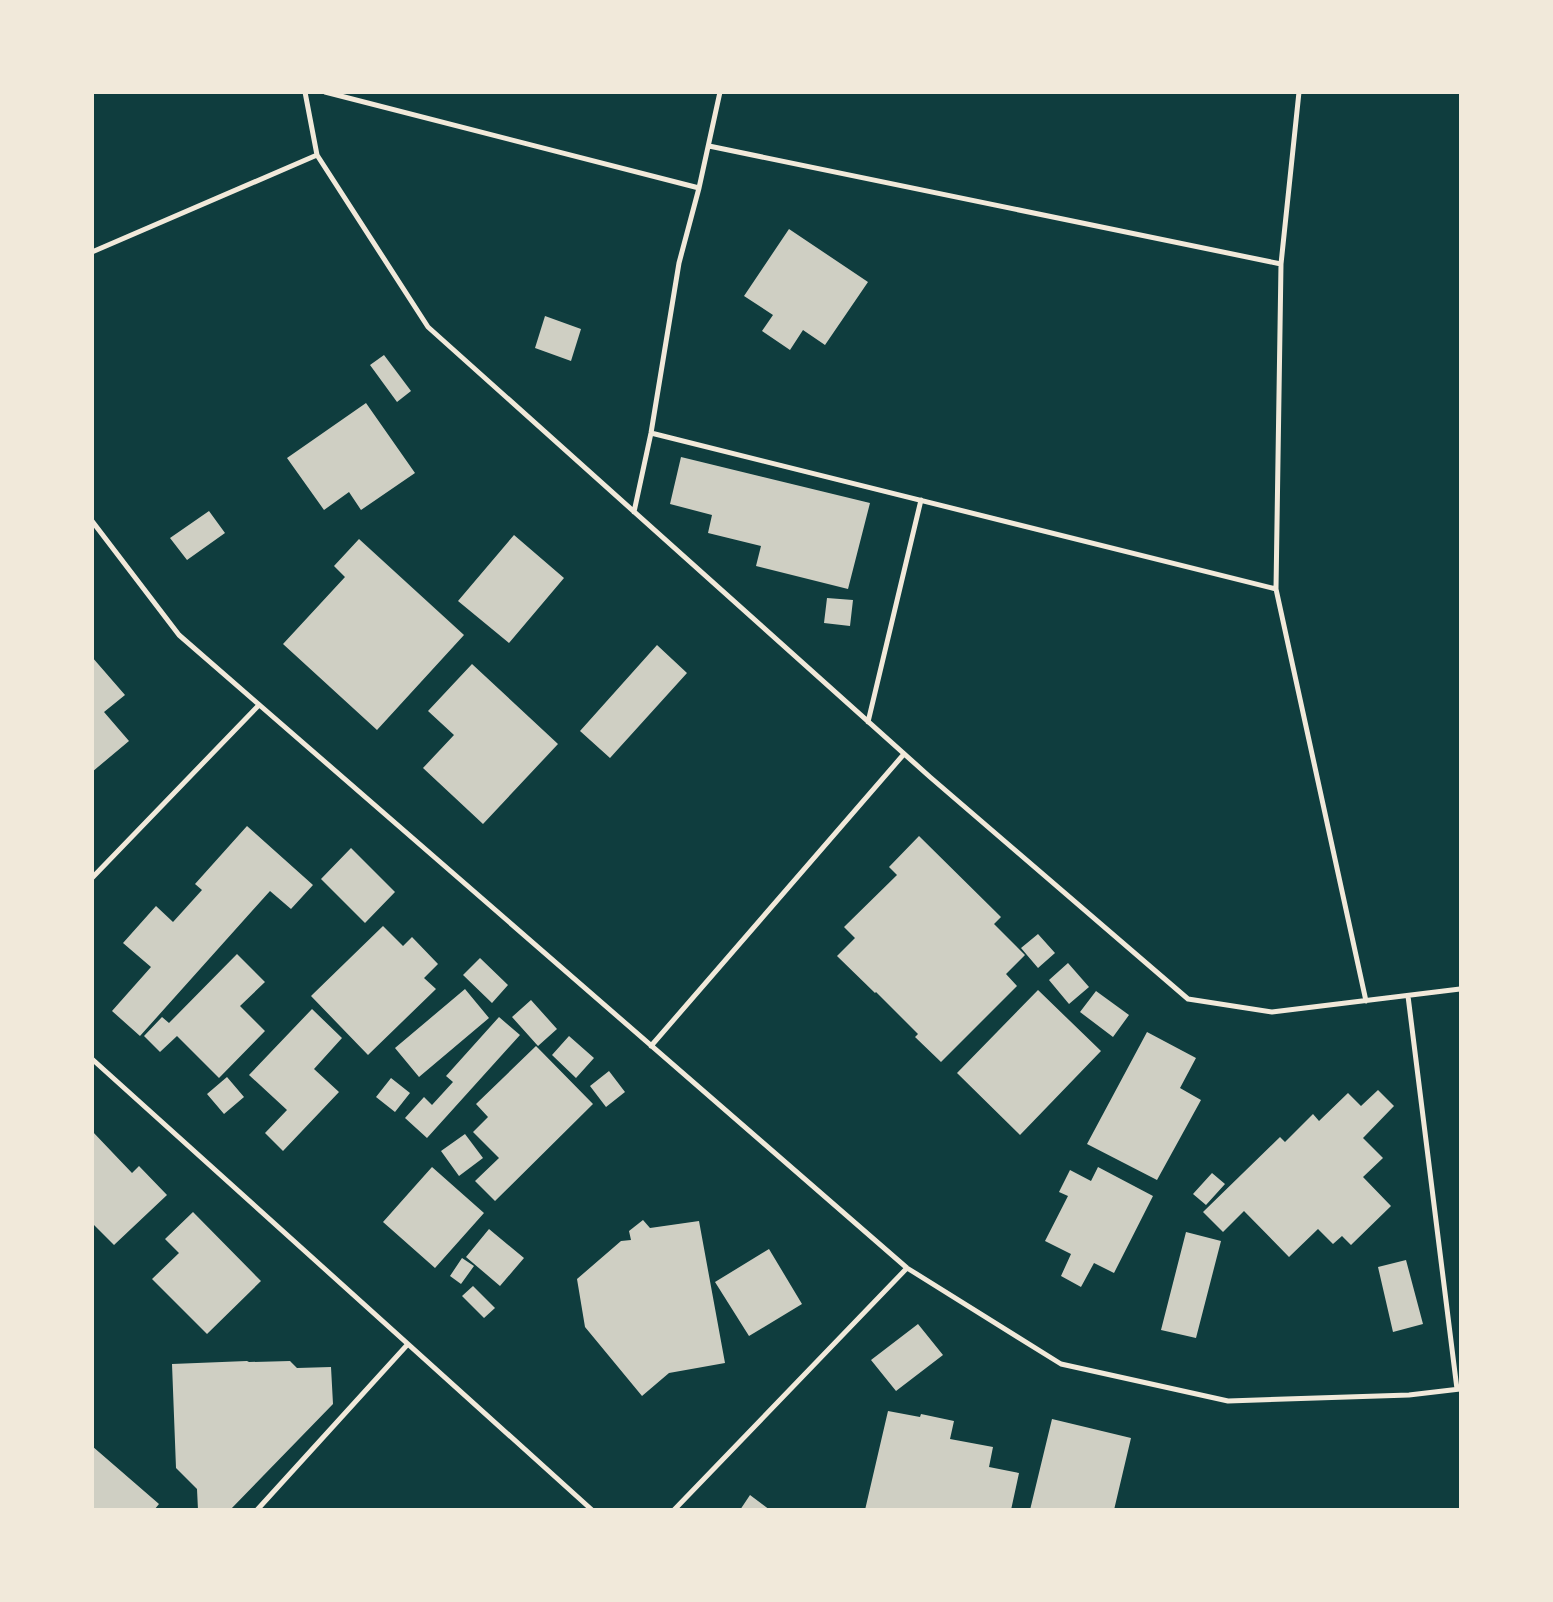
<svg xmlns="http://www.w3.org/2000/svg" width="1553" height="1602" font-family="'Fira Sans',sans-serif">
	<rect width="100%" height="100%" fill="#0f3d3e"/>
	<path fill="#cfcfc3" d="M789,229L868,282L825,345L803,330L790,350L762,331L773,315L744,296Z
		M545,316L581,329L571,361L535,348Z
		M384,355L411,391L397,402L370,365Z
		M366,403L415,473L361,510L349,492L324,510L287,458Z
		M681,457L870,503L848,589L756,566L761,546L708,533L712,515L670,504Z
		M209,511L225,533L187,560L170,538Z
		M514,535L564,578L509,643L458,601Z
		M359,539L464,635L377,730L283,644L345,577L334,566Z
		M827,598L853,600L850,626L824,623Z
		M657,645L687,673L610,758L580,731Z
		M92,657L125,695L104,712L129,741L92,772Z
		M472,664L558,744L483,824L423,768L454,735L428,711Z
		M247,826L313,885L291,909L270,891L140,1036L112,1011L151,967L123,943L156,906L173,922L202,890L195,884Z
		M919,836L1001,917L994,924L1025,955L1006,974L1017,986L941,1062L915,1037L918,1034L876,992L875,993L837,956L855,938L844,927L897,875L889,867Z
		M351,848L395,892L365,923L321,879Z
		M383,926L403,946L412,937L438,964L424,978L436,989L368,1055L311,996Z
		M1038,934L1055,953L1038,968L1021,948Z
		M237,954L265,982L240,1006L265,1031L219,1078L177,1036L160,1052L144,1036L162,1017L169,1023Z
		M480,958L508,985L492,1003L463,975Z
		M1068,963L1089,987L1069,1004L1049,980Z
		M465,989L489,1018L419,1077L395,1048Z
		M1038,990L1101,1051L1020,1135L957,1073Z
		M1096,991L1129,1015L1113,1037L1080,1012Z
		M531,1000L557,1029L538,1046L512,1017Z
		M312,1009L342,1038L314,1069L339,1092L283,1151L265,1133L287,1110L249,1075Z
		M499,1017L520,1035L427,1138L405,1118L424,1097L432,1105L453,1082L446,1076Z
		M1147,1032L1196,1058L1180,1088L1201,1100L1157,1180L1087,1144Z
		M569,1036L594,1058L576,1078L552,1055Z
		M536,1046L593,1104L495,1201L475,1181L499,1158L473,1132L488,1117L476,1104Z
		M609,1071L625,1092L606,1107L590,1086Z
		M227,1077L244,1097L224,1114L207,1094Z
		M391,1078L410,1093L395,1112L376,1097Z
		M1378,1090L1394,1106L1363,1138L1383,1158L1363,1177L1391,1206L1351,1245L1342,1236L1333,1244L1318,1229L1289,1257L1244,1211L1223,1232L1203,1212L1280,1137L1285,1142L1313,1114L1319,1121L1348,1093L1361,1106Z
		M92,1131L132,1173L139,1166L167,1195L114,1245L92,1223Z
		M465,1134L483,1158L459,1176L441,1151Z
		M432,1167L484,1213L435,1268L383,1222Z
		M1098,1167L1153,1196L1114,1273L1094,1263L1081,1287L1061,1276L1071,1254L1045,1241L1068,1196L1059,1192L1070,1170L1091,1181Z
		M1212,1173L1225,1184L1206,1205L1193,1194Z
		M193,1212L261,1281L207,1334L152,1279L179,1253L165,1239Z
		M643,1220L650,1228L699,1221L725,1363L669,1373L642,1396L585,1327L577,1279L621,1241L631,1240L629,1231Z
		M489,1229L524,1258L500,1286L466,1257Z
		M1186,1232L1221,1241L1196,1338L1161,1330Z
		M769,1249L802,1304L749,1336L715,1282Z
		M462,1258L474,1266L461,1284L450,1276Z
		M1406,1260L1423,1324L1393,1332L1378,1267Z
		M473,1286L495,1308L484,1318L462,1296Z
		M918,1324L943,1355L896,1391L871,1360Z
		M247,1361L249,1362L290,1361L297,1368L331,1367L333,1404L230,1510H198L197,1489L176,1468L172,1364Z
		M888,1411L920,1417L921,1414L954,1421L950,1439L993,1447L989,1467L1019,1473L1011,1510H865Z
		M1052,1419L1131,1438L1114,1510H1030Z
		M92,1446L159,1504L154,1510H92Z
		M750,1495L770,1510H740Z"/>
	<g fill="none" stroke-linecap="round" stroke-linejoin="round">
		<path stroke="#f1e9da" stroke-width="5" d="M305,92L317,155
			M325,92L699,188
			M1299,92L1281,264L1276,589L1366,1001
			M709,146L1281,264
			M92,252L317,155L428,327L930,777L1188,999L1272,1012L1460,989
			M651,433L1276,589
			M634,512L651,433L679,263L699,188L720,92
			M92,521L179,635L907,1268L1061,1364L1228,1401L1409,1395L1460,1389
			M868,722L921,500
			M92,878L259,705
			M1408,996L1457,1389
			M651,1046L904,754
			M92,1059L592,1510
			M257,1510L408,1344
			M674,1510L907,1268"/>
	</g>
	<rect width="1553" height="1602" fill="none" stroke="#f1e9da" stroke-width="188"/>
</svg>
